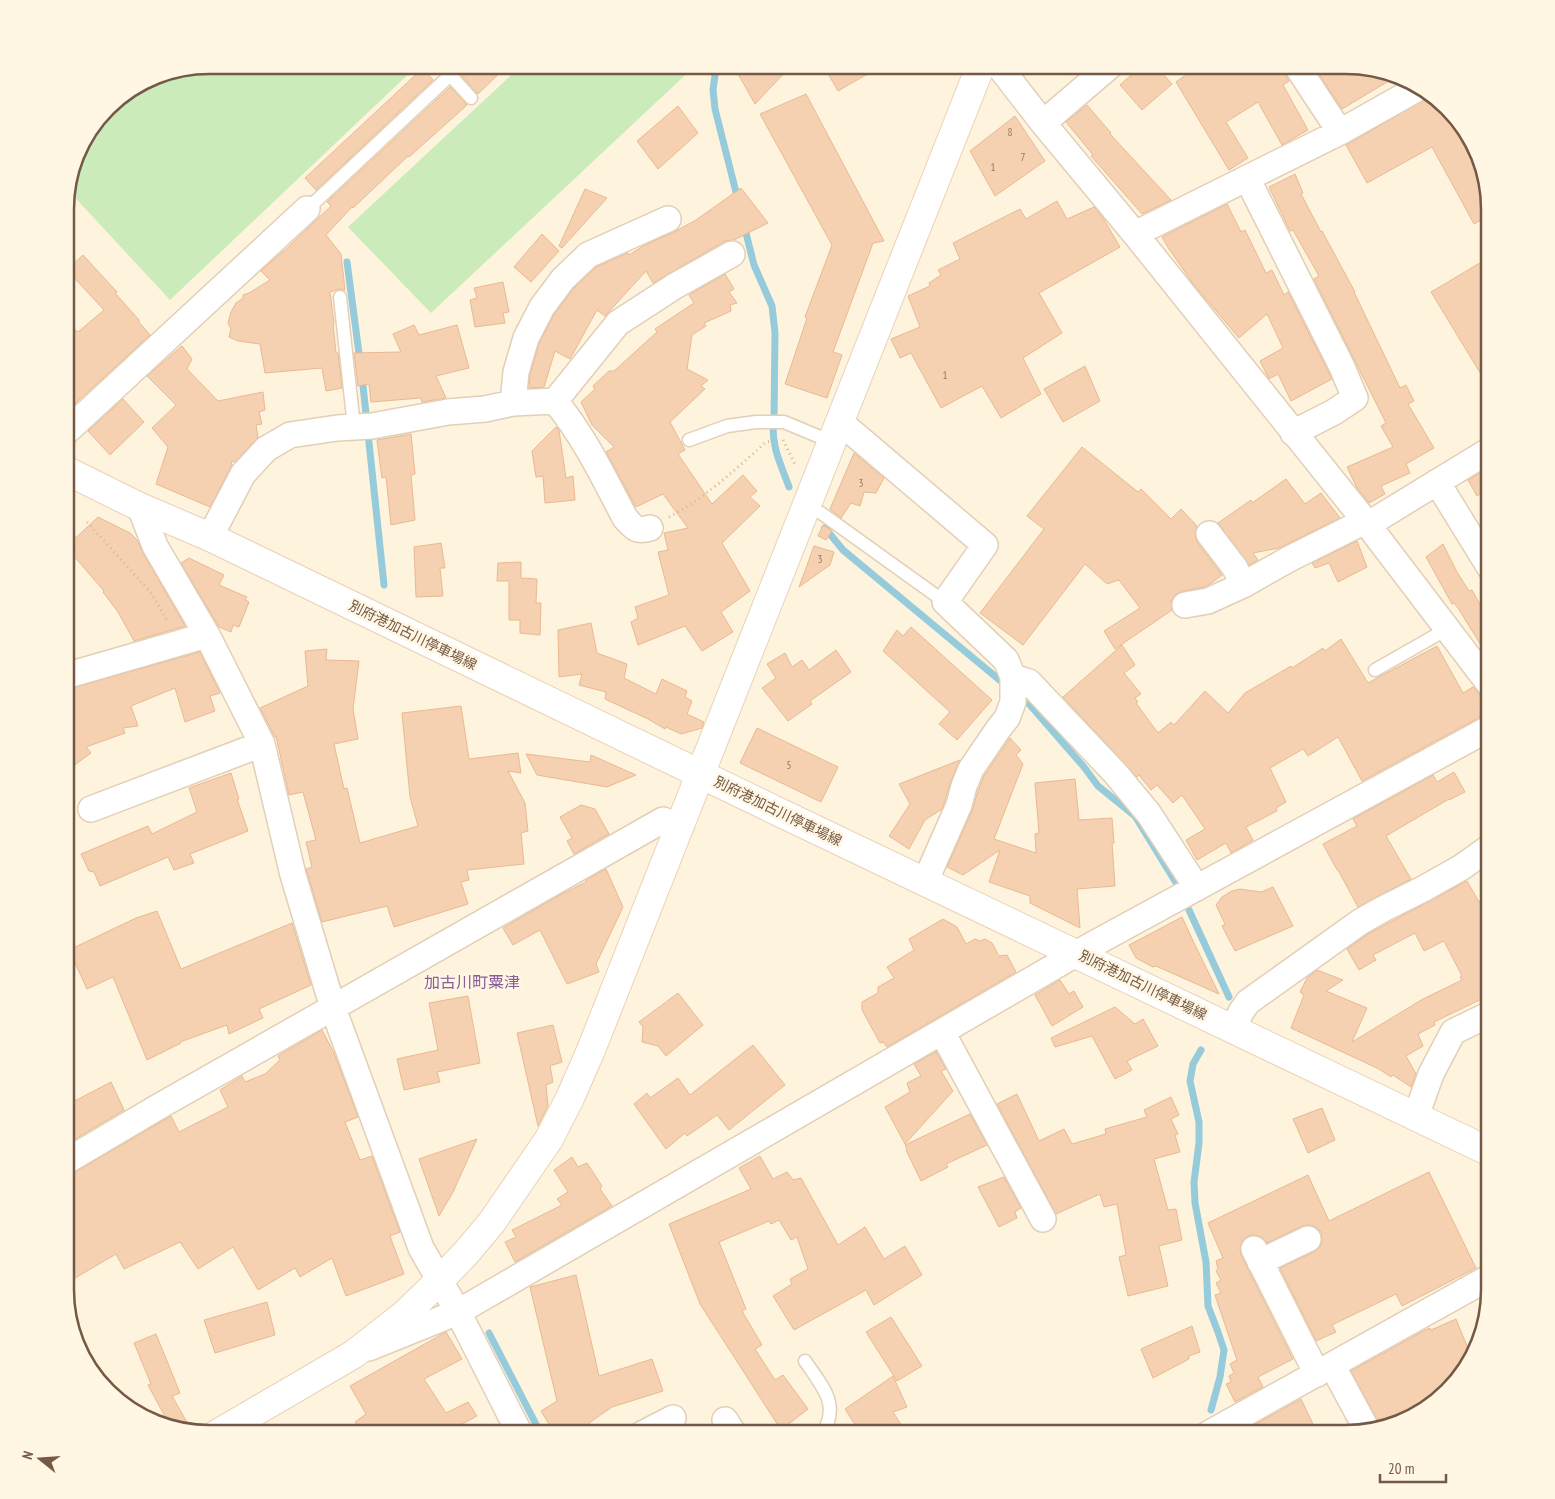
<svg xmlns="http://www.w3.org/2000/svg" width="1555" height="1499" font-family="'PT Sans Narrow','Noto Sans JP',sans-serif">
	<rect width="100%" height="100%" fill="#fef3dc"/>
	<path fill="#cbecba" d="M209,65H418L170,300L68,190L80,145L114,101L154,76Z
		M522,65H696L431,313L348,227Z"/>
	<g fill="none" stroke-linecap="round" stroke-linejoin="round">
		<path stroke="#95cbdb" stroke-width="7" d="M718,65L716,68L713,90L715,109L738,200
			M744,225L754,265L772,306L775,333L774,419C770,444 781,465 789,487
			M347,262L360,361
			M362,376L384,585
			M825,528L843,550L1002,682
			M1023,697L1084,767L1098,786L1135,816L1178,886
			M1189,910L1229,997
			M1201,1050L1193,1064L1190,1081L1199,1122V1143L1194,1182L1195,1203L1206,1262L1208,1306L1218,1332L1224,1350L1220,1377L1211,1410
			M489,1333L541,1434"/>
	</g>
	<path fill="#f5d1b2" stroke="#e9b991" d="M473,65H508L478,94L462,76Z
		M733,65H792L755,104Z
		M838,65H883L838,91L827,72Z
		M1142,65H1155L1172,84L1142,110L1120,85Z
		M1200,65H1282L1284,72L1289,81L1283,85L1308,130L1282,145L1258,102L1226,122L1248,158L1229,170L1176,82Z
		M1313,65H1355L1397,76L1342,109Z
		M423,68L433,80L316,190L305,178Z
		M450,87L467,105L409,157L408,156L353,208L352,207L326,235L341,254L345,290L339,289L330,292L334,323L333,324L336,353H338L342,388L326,391L322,368L265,373L260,344L238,341L229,337L231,329L228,323L231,312L236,303L243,298V295L249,293L270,280L261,271L282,252H283L331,206L327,202Z
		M806,94L884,241L873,243L833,352L842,355L827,398L785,384L807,318L805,317L832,245L760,114Z
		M1431,96L1454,114L1464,130L1457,134L1486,186L1490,215L1474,224L1432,147L1367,183L1346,145Z
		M1087,105L1111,133L1110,134L1171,200L1142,214L1091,156L1093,155L1066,122Z
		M678,106L698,133L658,169L637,141Z
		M1015,116L1045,161L995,196L970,151Z
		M1295,174L1303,193L1301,194L1321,232L1322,231L1355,292H1354L1400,388L1406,385L1414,401L1408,404L1434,448L1406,464L1410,473L1381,486L1385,494L1369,503L1357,488L1347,467L1393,447L1381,426L1386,423L1314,279L1319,276L1293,230L1290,231L1269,187Z
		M741,188L768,223L734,240L725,241L653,283L646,271L605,316L597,310L570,359L555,351L544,387L529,388L530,375L539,343L554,315L574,288L596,267L628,253L629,255L645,245L674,232L696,220Z
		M585,189L607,198L562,248L559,246Z
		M1057,201L1067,219L1094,207L1103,218L1120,247L1039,293L1062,333L1023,358L1041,394L1001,418L982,386L941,408L911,353L900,358L891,339L920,327L908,296L930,286L929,283L941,275L938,270L960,259L953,243L1020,209L1026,219Z
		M1227,204L1241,232L1245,230L1266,273L1272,270L1284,295L1288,292L1332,379L1291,401L1278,374L1269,379L1260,361L1283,348L1267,314L1239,338L1194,285L1169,249L1162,237Z
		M542,234L559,251L531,282L514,267Z
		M83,255L117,292L115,293L139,320V322L150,335L68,410L65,407V322L78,332L104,310L67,270Z
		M1490,257V389L1431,292Z
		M725,274L734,289L729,292L737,303L730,305L731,311L704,323L706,326L692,335L687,369L708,380L701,386L705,389L670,422L685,450L678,454L712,504L743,475L757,491L750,497L760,506L722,543L750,591L721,612L733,632L702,651L685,626L638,645L631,622L638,618L635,607L669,595L658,552L668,550L664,533L688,528L663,494L636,507L606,452L614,447L592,425L581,402L595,389L593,386L609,371H614L657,332L655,329L694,303L689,295Z
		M503,282L509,312L503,313L505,323L475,327L470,300L477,298L474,288Z
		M414,325L419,335L457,325L469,368L436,376L446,398L422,402L421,398L371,402L369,384L358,386L354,353L401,352L393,334Z
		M182,346L192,359L187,369L218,401L263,392L265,410L259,412L262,424L256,425L258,437L236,461L231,462L232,465L210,507L156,484L168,447L152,428L176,405L147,376Z
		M1085,366L1100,401L1063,422L1044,389Z
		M123,399L144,422L110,455L88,431Z
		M556,427L559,430L566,478L573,476L575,500L545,503L543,476L536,477L532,451Z
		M411,434L415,474L411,475L415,520L391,525L386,477L382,478L377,440Z
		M1082,447L1138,492L1141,489L1171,519L1181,509L1197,526L1195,535L1197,542L1222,575L1210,584L1204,587L1183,591L1176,594L1171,601L1172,610L1115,649L1104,631L1140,608L1119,580L1107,584L1085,564L1023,645L980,613L1044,529L1027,516Z
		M854,453L884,478L876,493L864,492L860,506L851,503L841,518L830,509Z
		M1490,467V487L1477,496L1468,480Z
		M1286,479L1305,504L1321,493L1340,518L1279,548L1253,553L1258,560L1249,565L1218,523L1251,500L1252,503Z
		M98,517L130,533L137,540L143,553L185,626L134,641L118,612L103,592L104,591L66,547Z
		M823,525L832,531L826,540L818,536Z
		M1357,541L1367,567L1338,582L1329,563L1315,568L1312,563Z
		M441,543L445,568H440L443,596L416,597L414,547Z
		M1443,544L1457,572L1469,591L1472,590L1490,623V660L1458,608L1454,603L1452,604L1426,557Z
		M814,546L834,552L830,565L799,587Z
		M189,558L224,575L219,585L247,597L245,600L249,602L239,627L233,625L231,632L219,627L181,563Z
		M521,562V578L537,579L536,603H541L540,635L520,633V620H509V581H497L498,563Z
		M591,623L597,653L627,664L624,678L656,694L662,679L687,691L685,697L692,701L687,714L704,722L702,728L681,734L666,727L665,729L648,719L605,699L606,692L579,685L582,674L559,677L558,630Z
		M911,627L992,700L957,740L939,724L950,712L883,651L897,630L903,636Z
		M1341,639L1368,683L1437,646L1463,693L1473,687L1481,696L1480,717L1362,781L1338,737L1308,756L1303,749L1270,768L1286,802L1276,808L1277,811L1246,827L1253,840L1231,853L1226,843L1197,860L1186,840L1205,829L1182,795L1173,803L1157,785L1151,790L1139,775L1137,777L1063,697L1122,645L1135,665L1124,673L1141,694L1135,698L1138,702L1136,703L1158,733L1171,722L1174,725L1205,691L1228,713L1245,693L1291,666L1292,668L1323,648L1325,651Z
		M327,649L326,660L359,661L353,709L358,739L334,744L344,789L347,788L360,843L418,826L410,797L402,713L461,706L469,759L518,753L521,773L508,771L525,803L528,831L521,833L524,864L467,870L469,880L461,882L468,904L394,927L387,906L322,922L306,869L312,867L306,842L316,840L303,792L289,795L276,736L275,737L260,708L308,686L305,651Z
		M836,650L851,672L810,701L812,704L788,721L762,688L776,678L767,664L785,653L792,667L802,660L809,670Z
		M200,652L220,693L210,696L215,711L185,722L175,688L131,706L138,726L123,728L125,733L86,747L91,753L65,772V690Z
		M757,728L838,767L821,802L740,763Z
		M1010,738L1021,750L1016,755L1023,764L994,839L1036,853L1035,834L1039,833L1035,783L1075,779L1079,820L1112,818L1114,843H1112L1115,886L1077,889L1080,928L1030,903V896L989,882L1000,850L963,875L947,867L972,811L978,791L984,776Z
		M526,754L590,762L591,755L636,775L607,787L537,775Z
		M960,760L951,781L942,809L925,820L909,849L889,836L910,804L899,784Z
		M1454,772L1465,792L1449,800V799L1386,836L1411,879L1358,907L1338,870H1337L1323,844L1357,826L1353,819L1433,775L1437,782Z
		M231,773L239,799H237L248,831L190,854L194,863L174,870L168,857L100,886L94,872L89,871L81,854L148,826L152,834L197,812L189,788Z
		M581,805L595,809L609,834L574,854L567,841L572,838L560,817Z
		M606,869L623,907L596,964L599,972L567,984L540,930L513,945L503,928L560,895L586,882V880Z
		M1467,881L1479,902L1490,896V995L1434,1022L1435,1025L1418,1034L1423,1046L1406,1056L1416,1074L1411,1087L1393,1075L1391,1077L1379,1069L1291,1028L1304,995L1300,992L1307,978L1317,970L1343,980L1326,991L1367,1008L1352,1042L1423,999L1462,980L1460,977L1462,976L1444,941L1424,951L1415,933L1373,955L1376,960L1359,970L1347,949L1368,934Z
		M1273,887L1293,926L1235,951L1222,926L1225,924L1216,905L1222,897L1232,891L1240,889L1261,892Z
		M157,911L181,969L292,923L311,985L259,1009L263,1018L229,1034L227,1025L180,1042L181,1043L147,1060L113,977L87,989L69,950L136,918Z
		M1182,917L1194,943L1219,994L1156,966L1153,967L1136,958L1129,945Z
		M943,919L957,927L966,944L975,939L980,941L985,939L992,943L999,956L1007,955L1016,972L887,1047L883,1042L880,1043L862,1010V1002L878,993V987L894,978L887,967L914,950L909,939Z
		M1060,980L1069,994L1074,991L1083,1007L1052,1026L1035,995Z
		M678,993L703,1025L666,1056L658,1046L642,1042L643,1027L639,1022Z
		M468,996L480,1063L437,1072L440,1082L404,1090L397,1059L438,1050L429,1003Z
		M1115,1007L1135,1024L1143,1019L1158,1046L1127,1061L1132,1070L1115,1079L1092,1036L1055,1047L1051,1038Z
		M553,1025L562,1062L550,1066L553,1082L546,1085L548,1106L538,1126L517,1033Z
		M322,1030L334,1053L358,1117L345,1122L360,1160L372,1156L400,1232L390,1236L404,1274L346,1296L332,1258L300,1277L295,1268L258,1290L233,1247L198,1269L180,1242L124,1269L116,1254L65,1284V1176L72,1174L171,1116L179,1132L228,1107L220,1090L242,1076L245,1082L265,1074L280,1060L278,1056Z
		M753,1045L785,1085L729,1130L717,1115L687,1136L685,1133L666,1149L634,1104L647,1093L650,1098L678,1078L690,1095Z
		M936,1052L946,1069L941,1071L953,1091L905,1144L885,1107L910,1092L907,1083L921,1076L914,1064Z
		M111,1082L124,1110L65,1145V1106Z
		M1017,1094L1039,1141L1064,1129L1072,1144L1106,1134L1105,1129L1147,1117L1144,1110L1171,1097L1179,1115L1171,1119L1178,1134L1175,1135L1180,1152L1154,1159L1168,1210L1176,1209L1182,1240L1159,1246L1168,1286L1128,1296L1119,1257L1126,1255L1117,1204L1104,1207L1100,1194L1056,1214L997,1104Z
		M1322,1108L1335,1140L1308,1153L1293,1119Z
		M970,1114L987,1145L946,1164L948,1167L921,1181L906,1150L907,1149L905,1145Z
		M477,1139L453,1192L439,1216L419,1159Z
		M760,1156L773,1179L787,1172L793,1180L801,1178L838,1245L865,1227L884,1259L905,1246L922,1275L874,1305L866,1290L794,1330L773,1296L792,1284L790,1279L808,1269L797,1237L791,1240L779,1220L771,1224L769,1221L719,1242L746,1309L742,1311L762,1345L755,1349L775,1380L783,1375L808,1409L781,1430L700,1304L669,1224L751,1189L739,1168Z
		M572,1157L578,1167L587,1163L602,1186L600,1189L612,1206L515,1262L505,1242L516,1237L512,1230L562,1205L557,1199L568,1192L554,1170Z
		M1429,1172L1476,1268L1402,1306L1396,1294L1332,1325L1336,1332L1316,1341L1280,1268L1314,1252L1320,1247L1322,1241L1321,1232L1316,1227L1309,1225L1302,1226L1267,1243L1262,1237L1255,1235L1248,1236L1242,1241L1240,1248L1241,1255L1293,1359L1258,1377L1263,1387L1235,1402L1226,1384L1231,1382L1229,1376L1234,1373L1230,1364L1237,1360L1215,1295L1221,1293L1216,1283L1221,1280L1216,1271L1218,1269L1216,1261L1223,1258L1208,1223L1308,1175L1329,1221Z
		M1004,1177L1021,1208L1015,1212L1017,1218L999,1227L978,1187Z
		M576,1275L599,1376L652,1359L663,1391L612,1407L589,1423L594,1434H555L541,1411L557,1401L530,1287Z
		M267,1302L275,1335L215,1353L204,1320Z
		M891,1317L922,1366L897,1381L866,1332Z
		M1456,1319L1471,1356L1441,1398L1412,1416L1395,1424L1381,1427L1351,1371L1425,1330L1430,1328L1431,1330Z
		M1192,1326L1200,1352L1189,1356V1359L1153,1378L1141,1349Z
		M446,1332L462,1359L424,1379L446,1413L468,1402L477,1416L444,1434H362L355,1422L366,1414L350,1386Z
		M156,1334L180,1393L172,1396L192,1431L170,1426L148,1385L151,1384L134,1343Z
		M893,1376L907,1407L893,1412L907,1434H861L845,1409Z
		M1301,1399L1313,1424L1302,1429L1305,1434H1250L1247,1429Z"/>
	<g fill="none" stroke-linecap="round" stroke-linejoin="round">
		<defs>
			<path id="lane" d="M441,65L471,98
				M315,202L461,65
				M340,297L354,427
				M689,440L727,426L756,422H784L832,442
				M821,513L945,602
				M1375,670L1447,629
				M805,1361C822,1386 841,1405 822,1434"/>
			<path id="street" d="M998,65L1043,123L1135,234L1365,521L1490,685
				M1296,65L1340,132
				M1043,123L1111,65
				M1247,178L1342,367L1355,398L1334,412L1293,433
				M1135,234L1340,132L1420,87
				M555,401L618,323L675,286L732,254
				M513,403L516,372L526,338L542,307L563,279L588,255L668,219
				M840,422L985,545L945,602L1006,660L1013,677V702L1007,718L999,728L971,769L964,786L959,805L925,882
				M65,433L307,209
				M1437,482L1490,568
				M1367,525L1490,450
				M1209,534L1235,568L1243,585
				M210,537L243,474L266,449L290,435L337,428L372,426L448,412L485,409L513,403L555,401C584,436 604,478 625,518C634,528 636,532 650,528
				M1185,605L1208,601L1243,585L1289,559L1365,521
				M207,635L262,744L293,875L333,1008L421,1248L458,1312L520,1434
				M65,676L207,635L155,546L140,507
				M1013,677L1029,682L1116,774L1149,814L1197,888
				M91,809L262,744
				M1234,1029L1241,1012L1248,1002L1360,922L1383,909L1423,889L1462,867L1490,847
				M942,1032L1043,1219
				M1416,1116L1431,1074L1453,1032L1490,1014
				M65,1162L158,1107L663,820L679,827
				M1254,1249L1317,1374
				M1260,1262L1308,1239
				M369,1348L458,1312L1088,947L1490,728
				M1332,1365L1367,1430
				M725,1420L734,1434
				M642,1434L673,1418
				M1208,1434L1490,1277"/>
			<path id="secondary" d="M65,470L140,507L210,537L783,814L1490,1152
				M217,1434L354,1354L405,1314L439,1281L466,1253L492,1222L549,1139L570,1098L591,1050L981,65"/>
		</defs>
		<use href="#lane" stroke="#e2cfb8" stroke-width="15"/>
		<use href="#street" stroke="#e2cfb8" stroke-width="28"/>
		<use href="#secondary" stroke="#ead2b7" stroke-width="30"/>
		<path stroke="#d9b596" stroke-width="3" stroke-dasharray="1 4" stroke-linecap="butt" d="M783,440L796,466
			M669,517C705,498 735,470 766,442L772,441
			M87,522L152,594L168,622"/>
		<use href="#lane" stroke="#fff" stroke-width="12"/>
		<use href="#street" stroke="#fff" stroke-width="25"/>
		<use href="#secondary" stroke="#fff" stroke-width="28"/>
	</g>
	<g text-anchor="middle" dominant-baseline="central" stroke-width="5" stroke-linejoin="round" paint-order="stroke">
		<g font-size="11" fill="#947760">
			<text x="1010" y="132">8</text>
			<text x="1023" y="157">7</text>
			<text x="993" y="167">1</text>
			<text x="945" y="375">1</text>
			<text x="861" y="483">3</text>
			<text x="820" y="559">3</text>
			<text x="789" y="765">5</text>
		</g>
		<g font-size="14" fill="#745944" stroke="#fff6e4">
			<text transform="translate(413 635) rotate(26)">別府港加古川停車場線</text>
			<text transform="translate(778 811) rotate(26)">別府港加古川停車場線</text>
			<text transform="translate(1143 985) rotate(26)">別府港加古川停車場線</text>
		</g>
		<g font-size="16" fill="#895e99" stroke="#fff6e4">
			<text x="472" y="982">加古川町粟津</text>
		</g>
	</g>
	<path d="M0 0H1555V1499H0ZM209 74H1346A135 135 0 0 1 1481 209V1290A135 135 0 0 1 1346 1425H209A135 135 0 0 1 74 1290V209A135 135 0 0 1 209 74Z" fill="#fff6e4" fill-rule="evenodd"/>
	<path fill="none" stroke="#745944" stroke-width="2.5" d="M209 74H1346A135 135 0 0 1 1481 209V1290A135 135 0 0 1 1346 1425H209A135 135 0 0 1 74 1290V209A135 135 0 0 1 209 74Z"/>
	<g transform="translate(40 1459) rotate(287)" stroke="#fff6e4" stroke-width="4" paint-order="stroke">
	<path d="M0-4L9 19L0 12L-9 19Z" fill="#745944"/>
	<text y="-8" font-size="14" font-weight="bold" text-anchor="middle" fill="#745944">N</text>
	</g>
	<path d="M1380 1474v8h66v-8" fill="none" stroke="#745944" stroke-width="2.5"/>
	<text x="1388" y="1474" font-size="15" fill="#745944" stroke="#fff6e4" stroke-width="4" paint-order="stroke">20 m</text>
</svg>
